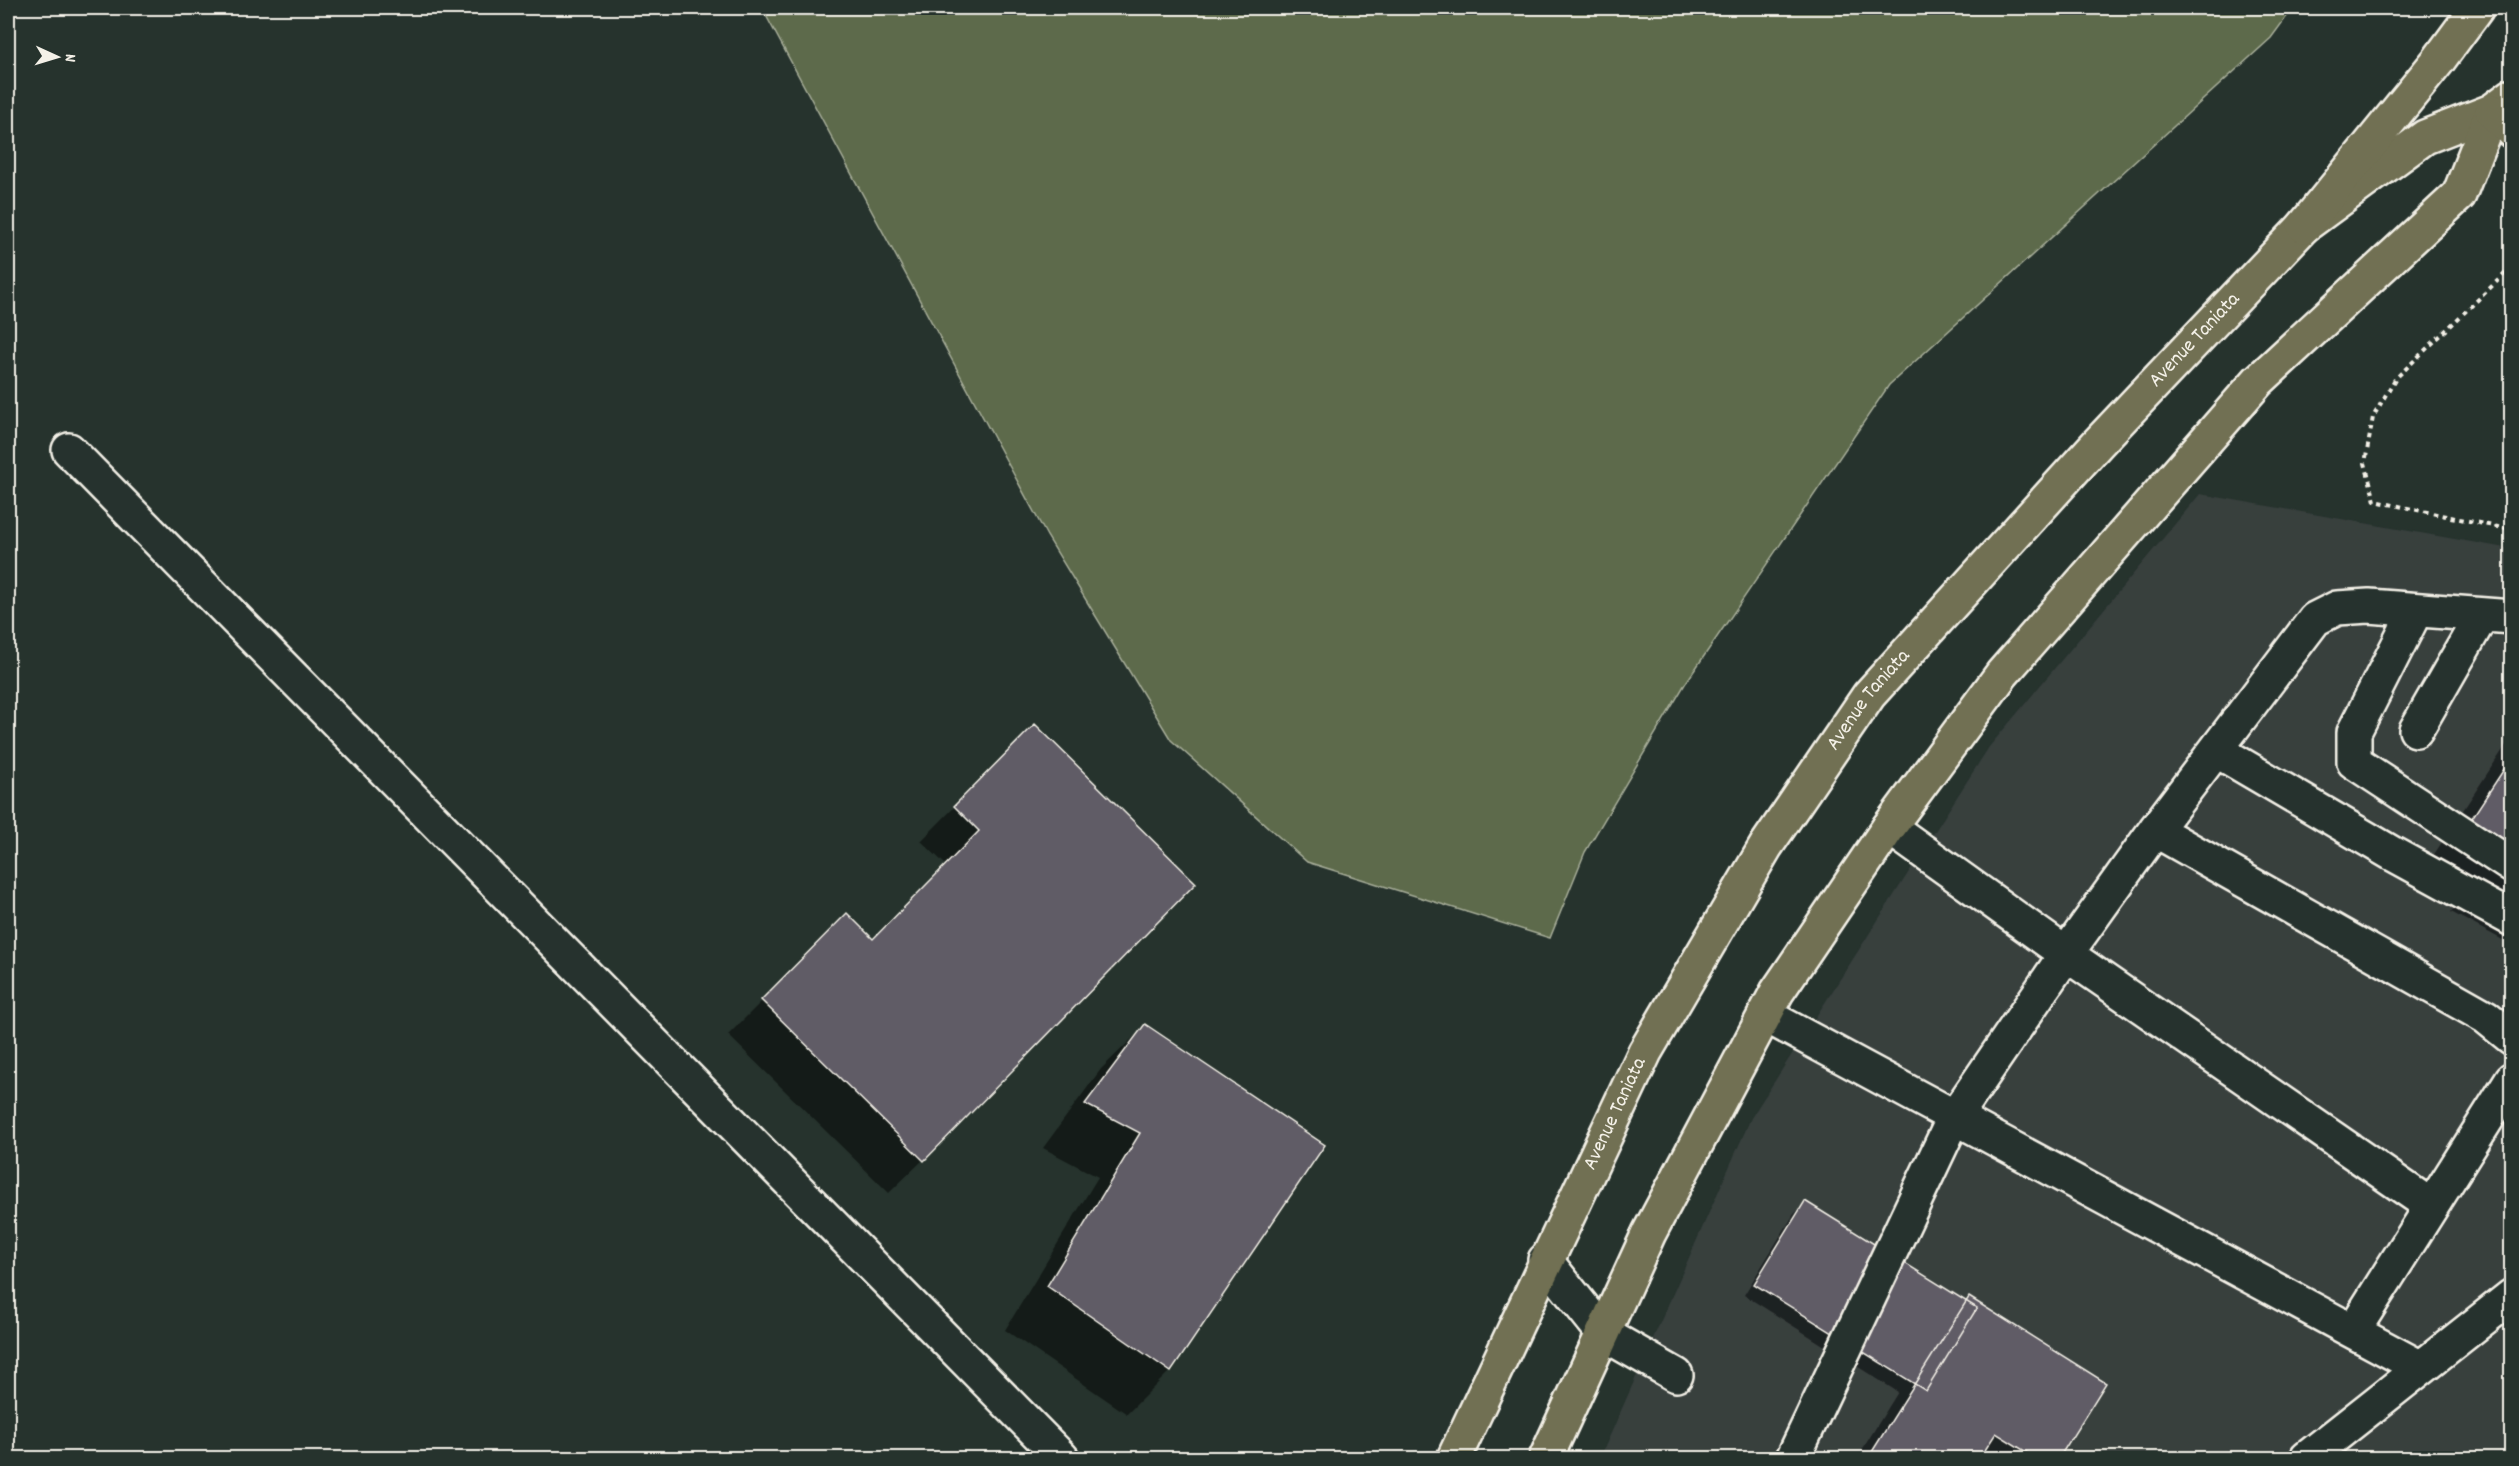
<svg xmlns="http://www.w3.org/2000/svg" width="2519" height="1466" font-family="Dekko,sans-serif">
	<rect width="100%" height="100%" fill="#26332d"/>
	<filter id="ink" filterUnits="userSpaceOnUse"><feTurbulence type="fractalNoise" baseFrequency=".0167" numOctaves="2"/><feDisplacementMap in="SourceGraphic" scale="12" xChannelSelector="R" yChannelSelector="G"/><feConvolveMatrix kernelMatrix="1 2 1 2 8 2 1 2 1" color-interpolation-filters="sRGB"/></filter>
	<g filter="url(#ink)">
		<path fill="#383f3e" d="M2200,494L2511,549V1458H1600L1751,1118L1989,747Z"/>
		<path fill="#5d6b4c" stroke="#a8ae9a" stroke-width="1.5" d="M762,8H2293L2271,38L1889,385L1685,684L1585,852L1550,938L1307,862L1171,740L1047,536Z"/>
		<path fill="#0007" d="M2512,736V945L2451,912L2469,887L2427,865Z
			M1001,760L923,1160L889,1193L728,1035L847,916L873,941L947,866L921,841Z
			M1145,1026L1170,1371L1127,1414L1005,1330L1098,1177L1043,1148L1101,1069Z
			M1806,1202L1965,1302L2104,1383L2057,1458H1857L1898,1392L1744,1295L1794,1214Z"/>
		<path fill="#615c66" stroke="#f4f1e8" stroke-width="1.5" d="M1035,724L1196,883L924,1161L761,1000L847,913L873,939L979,831L954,806Z
			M2512,757V878L2493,868L2511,843L2470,821Z
			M1145,1024L1325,1145L1171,1372L1047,1286L1140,1133L1085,1104Z
			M1805,1201L1977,1308L1926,1391L1754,1284Z
			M1969,1297L2106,1383L2059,1458H2036L1996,1433L1980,1458H1876L1870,1455Z"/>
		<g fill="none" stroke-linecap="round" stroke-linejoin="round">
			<defs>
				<path id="minor" d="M69,450L1062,1458
					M2416,610L2354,732V762L2512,866
					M2416,730L2482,615
					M2216,750L2393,854L2512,919
					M1889,827L2066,954L2431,1206
					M2155,830L2486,1017L2512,1038
					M1765,1015L2421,1368
					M1545,1260L1604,1334L1676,1375
					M2353,1331L2512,1079
					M1793,1458L1954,1118L2066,954L2155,830L2315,619L2337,608L2369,606L2512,617
					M2307,1458L2512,1296"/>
				<g id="major">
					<path id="s1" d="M1454,1458L1645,1052L1766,846L1869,695L2098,443L2304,226L2425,137L2492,111L2512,96"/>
					<path d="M1546,1458L1649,1233L1777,992L1889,827L2002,674L2258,381L2459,195L2492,111"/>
				</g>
				<path id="highway" d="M2492,111L2512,131
					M2304,226L2438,61L2477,8"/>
			</defs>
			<use href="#minor" stroke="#f4f1e8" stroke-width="38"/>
			<use href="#major" stroke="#f4f1e8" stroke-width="38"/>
			<use href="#highway" stroke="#f4f1e8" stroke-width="38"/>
			<path stroke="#f4f1e8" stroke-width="4" stroke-dasharray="4.5 4.5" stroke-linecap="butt" d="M2507,188L2512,211
				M2512,267L2395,379L2373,417L2365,463L2375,501L2512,530"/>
			<use href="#minor" stroke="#26332d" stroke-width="33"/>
			<use href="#major" stroke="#716f52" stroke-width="33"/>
			<use href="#highway" stroke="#716f52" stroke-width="33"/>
		</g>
	</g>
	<g text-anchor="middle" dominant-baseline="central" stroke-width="5" stroke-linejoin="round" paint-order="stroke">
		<g font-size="21" fill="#f4f1e8" stroke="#26332d">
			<text stroke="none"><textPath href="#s1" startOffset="1352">Avenue Taniata</textPath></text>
			<text stroke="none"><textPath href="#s1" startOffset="866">Avenue Taniata</textPath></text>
			<text stroke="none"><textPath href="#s1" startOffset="380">Avenue Taniata</textPath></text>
		</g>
	</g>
	<rect width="2519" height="1466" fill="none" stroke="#26332d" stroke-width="30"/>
	<rect x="15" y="15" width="2489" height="1436" fill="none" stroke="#f4f1e8" stroke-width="2" filter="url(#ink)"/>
	<g transform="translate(57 57) rotate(94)" stroke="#26332d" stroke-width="4.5" paint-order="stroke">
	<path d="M0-4.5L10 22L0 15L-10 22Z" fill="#f4f1e8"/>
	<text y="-9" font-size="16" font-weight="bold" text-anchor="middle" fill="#f4f1e8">N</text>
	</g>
</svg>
